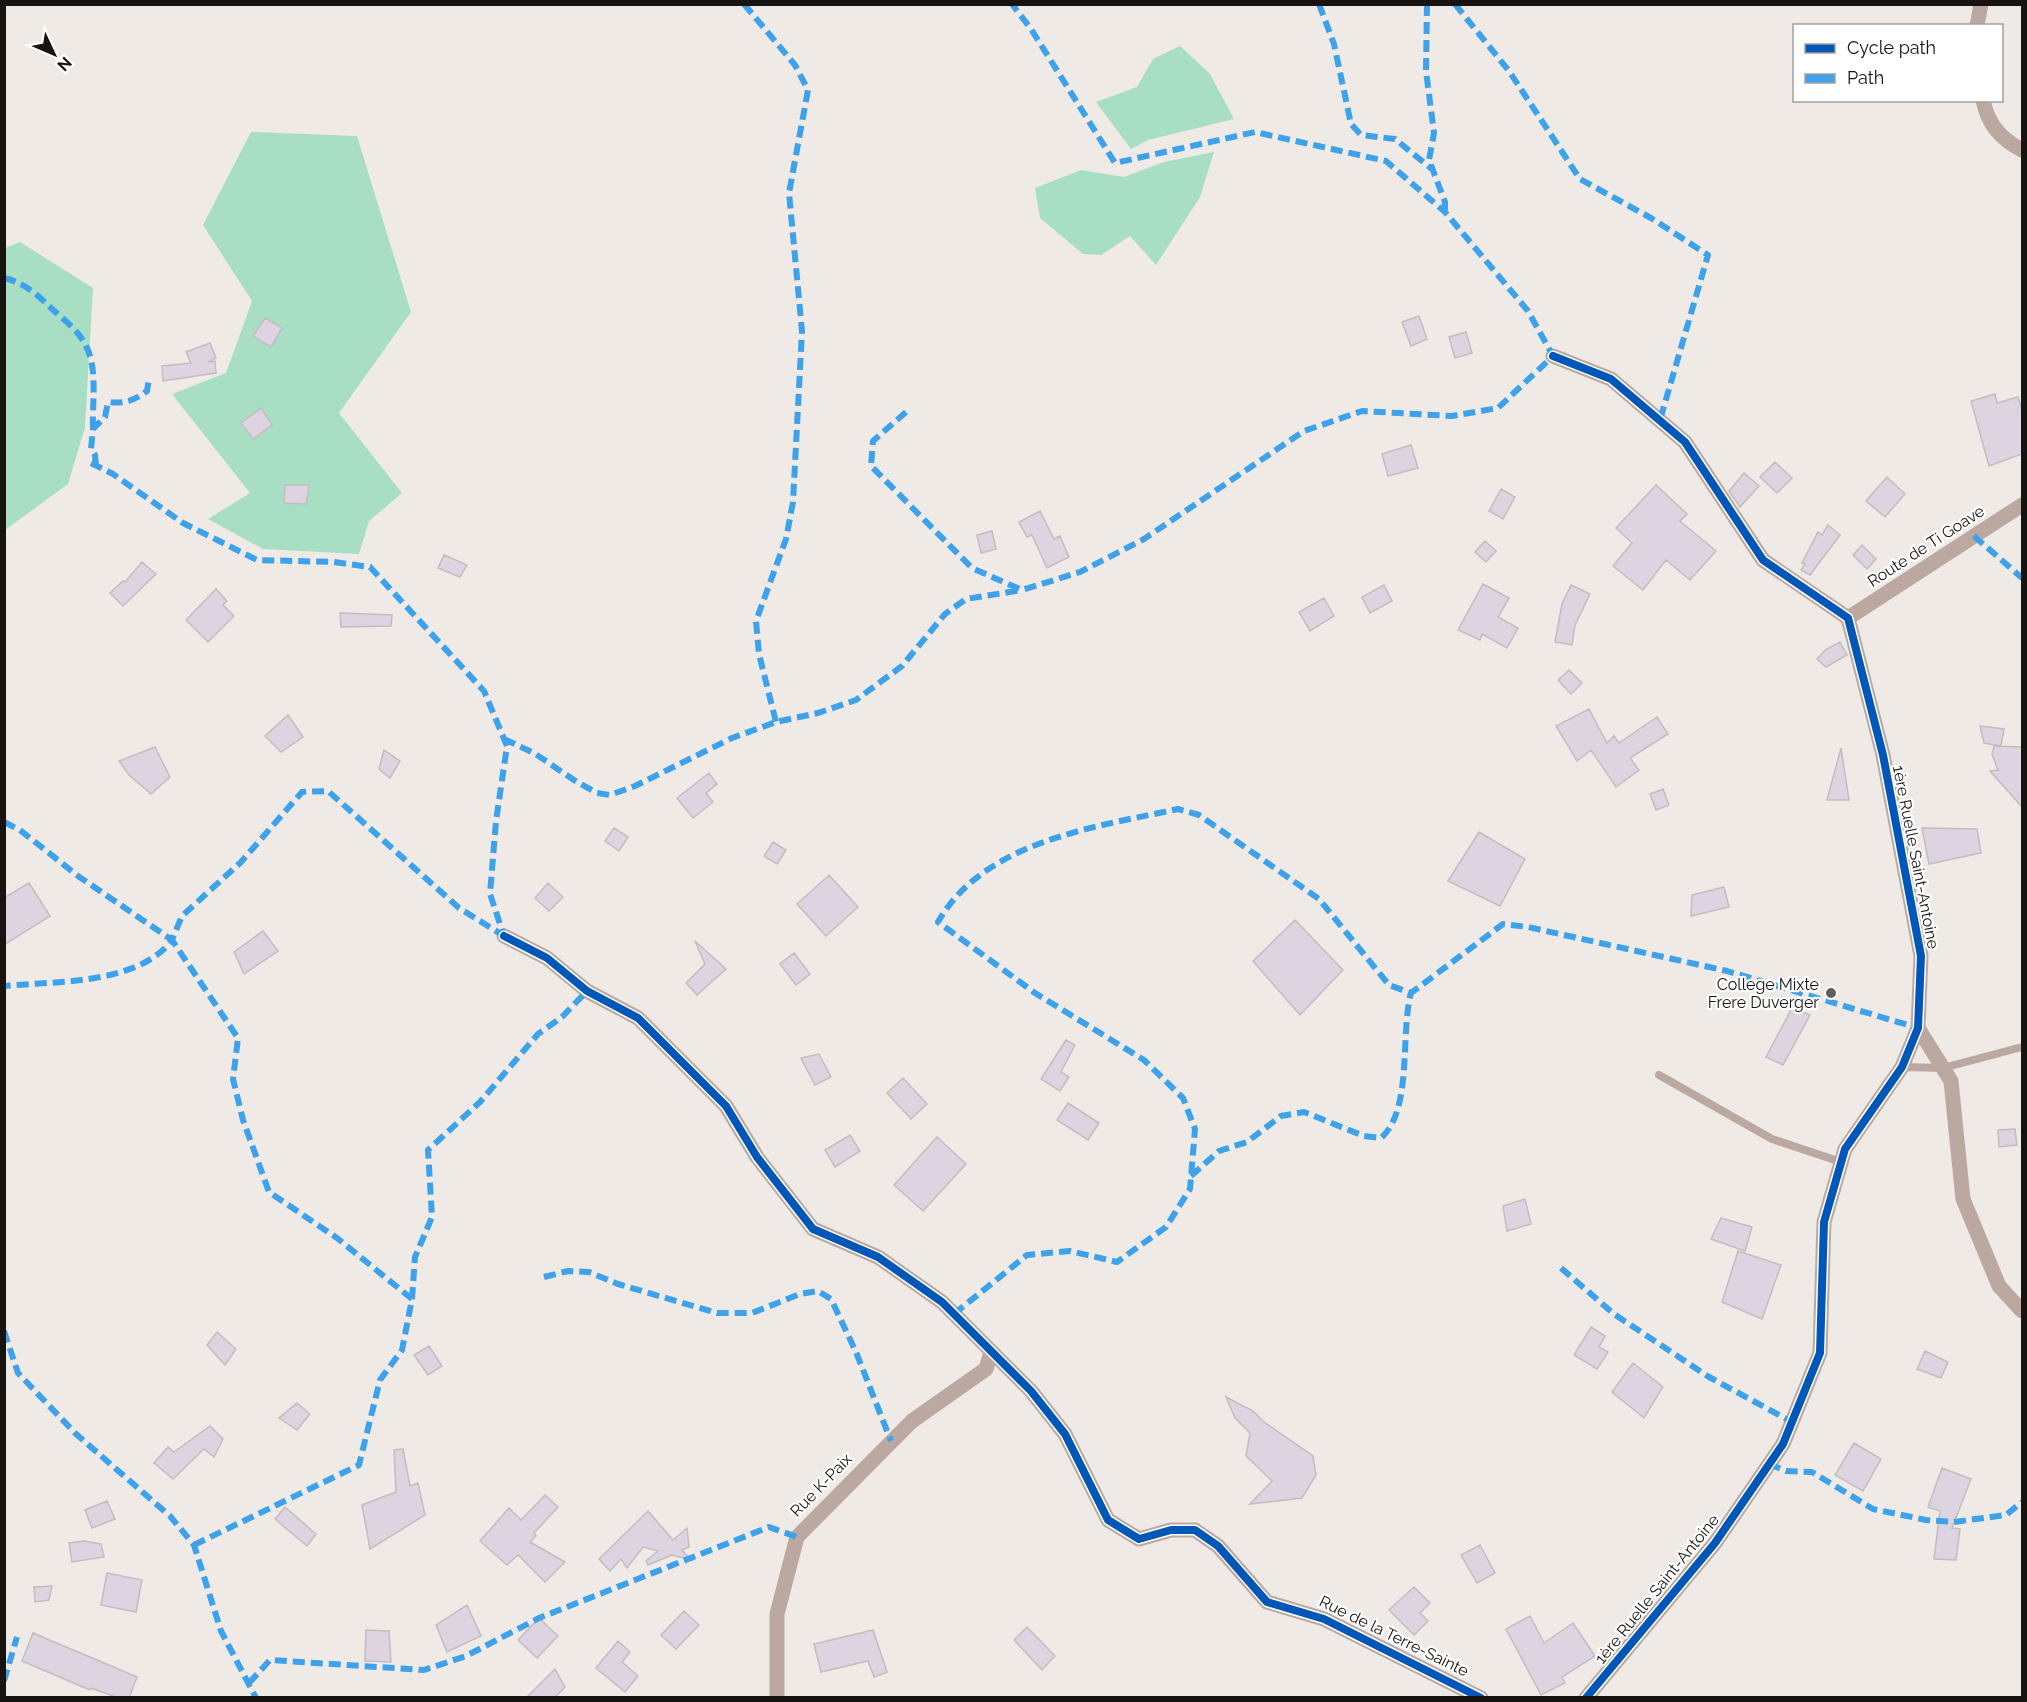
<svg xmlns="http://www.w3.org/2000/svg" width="2027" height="1702" font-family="Raleway,sans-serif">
	<rect width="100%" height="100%" fill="#efeae6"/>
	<path fill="#a8dec4" d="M1180,46L1210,74L1234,119L1148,140L1131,149L1096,102L1137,87L1153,59Z
		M251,132L357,136L411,312L339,413L402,493L369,521L359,554L263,549L208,519L250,493L172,394L226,373L252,301L203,225Z
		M1214,152L1200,197L1156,265L1130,236L1101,255L1083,254L1040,218L1035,188L1081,170L1124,177L1164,162Z
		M20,242L93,288L85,427L68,484L5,530V248Z"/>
	<path fill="#ded3e0" stroke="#c1bebe" stroke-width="1.5" d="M1419,316L1427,339L1411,346L1402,322Z
		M265,318L282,328L271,347L253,336Z
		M1466,332L1472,353L1455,358L1449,337Z
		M210,343L216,358L208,362L215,361L216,373L163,381L162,366L191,363L186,352Z
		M1995,394L1997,403L2018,397L2022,411V454L1989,466L1971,401Z
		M261,408L272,425L253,439L241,423Z
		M1411,445L1418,468L1388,476L1382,454Z
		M1775,462L1792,478L1777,493L1760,477Z
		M1744,473L1759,486L1740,507L1729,491Z
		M1887,477L1905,494L1885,517L1866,501Z
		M285,485H309L306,504L284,503Z
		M1656,485L1687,514L1680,521L1716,551L1690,580L1666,560L1643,590L1613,566L1632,543L1616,528Z
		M1501,489L1515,497L1503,519L1489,511Z
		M1040,511L1054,539L1060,536L1069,557L1047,568L1032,535L1027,537L1019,522Z
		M1828,525L1840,535L1810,575L1801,570L1805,564L1802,563L1818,532L1822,535Z
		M992,531L996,549L981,553L977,535Z
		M1485,541L1496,551L1486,562L1475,552Z
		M1862,545L1876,559L1867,569L1853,555Z
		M444,555L467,565L460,577L438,568Z
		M142,562L156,574L123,606L110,593L123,581L125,582Z
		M1483,584L1509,598L1498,617L1518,628L1507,648L1482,634L1480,640L1458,630Z
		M1384,585L1392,601L1370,613L1362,597Z
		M1571,585L1590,594L1575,625L1572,645L1555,642L1562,604Z
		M216,589L227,601L223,605L234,616L208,642L186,620Z
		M1324,598L1334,616L1310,631L1299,612Z
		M340,613L392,615L391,626L341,627Z
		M1840,642L1847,655L1826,667L1817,659L1825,650Z
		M1569,670L1582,683L1571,694L1558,680Z
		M1589,709L1607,743L1614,736L1619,743L1657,717L1668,734L1630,758L1639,770L1616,787L1591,750L1577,761L1556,726Z
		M288,715L303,737L281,752L265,736Z
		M1980,726L2004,729L2001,746L1984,743Z
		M1994,746L2022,747V807L1990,771L1998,770L1992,754Z
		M155,747L170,777L151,794L129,775L119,761Z
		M1841,748L1849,800H1827Z
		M384,750L400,761L390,778L379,769Z
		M709,773L717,784L706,793L713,802L693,818L677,798Z
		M1663,789L1669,805L1656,810L1650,794Z
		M614,828L628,837L619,851L605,841Z
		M1922,828L1977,829L1981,853L1929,864Z
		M1479,832L1525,859L1500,906L1448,881Z
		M773,842L786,850L777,864L764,856Z
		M829,875L858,907L826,936L797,904Z
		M29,883L50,916L4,945V898Z
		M548,883L563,897L549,911L535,898Z
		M1724,887L1729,907L1691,916L1692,895Z
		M1295,920L1343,970L1300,1015L1253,961Z
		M263,931L278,951L244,974L234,952Z
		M695,941L726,969L697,995L686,983L705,964Z
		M794,953L810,974L796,985L780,964Z
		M1792,1008L1810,1015L1783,1065L1766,1057Z
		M1066,1040L1075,1045L1061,1072L1069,1077L1060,1091L1041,1079Z
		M819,1054L831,1077L815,1085L801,1058Z
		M903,1078L927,1104L911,1119L887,1093Z
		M1068,1103L1099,1123L1088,1140L1057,1120Z
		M2015,1129L2017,1145L1999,1147L1998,1130Z
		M850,1135L860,1151L835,1167L825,1150Z
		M937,1137L966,1164L923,1211L894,1185Z
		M1525,1199L1531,1224L1507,1231L1503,1206Z
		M1721,1218L1752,1227L1745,1251L1711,1239Z
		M1738,1251L1781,1265L1762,1319L1722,1302Z
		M1591,1327L1605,1336L1599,1347L1608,1352L1597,1369L1574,1355Z
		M217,1332L236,1349L225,1365L207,1345Z
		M429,1346L442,1366L428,1375L414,1355Z
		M1925,1351L1948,1362L1941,1378L1917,1369Z
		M1633,1363L1663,1387L1644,1418L1612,1392Z
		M1226,1397L1253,1411L1264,1422L1313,1456L1316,1475L1302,1498L1250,1504L1272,1481L1246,1456L1250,1433L1235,1418Z
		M297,1403L310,1414L297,1430L279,1418Z
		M210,1426L223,1439L214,1457L204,1449L173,1479L154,1463L168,1447L174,1452Z
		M1854,1443L1881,1459L1863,1491L1835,1475Z
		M403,1449L410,1486L418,1483L425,1515L370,1549L362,1505L396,1492L394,1450Z
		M1942,1468L1971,1479L1952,1528L1960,1529L1956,1560L1934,1559L1940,1511L1928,1507Z
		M545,1495L558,1507L534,1533L536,1536L530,1542L565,1562L545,1582L518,1555L507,1565L480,1541L509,1508L521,1520Z
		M107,1501L115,1519L92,1528L85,1510Z
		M285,1507L316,1534L307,1546L275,1519Z
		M648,1511L673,1540L687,1528L689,1547L682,1550L691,1560L672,1555L648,1565L646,1561L658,1551L643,1547L627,1568L621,1559L610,1571L599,1559Z
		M84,1541L101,1544L104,1557L72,1562L69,1543Z
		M1480,1545L1495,1573L1477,1583L1461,1555Z
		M107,1573L142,1580L136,1612L101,1605Z
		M52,1586L49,1600L35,1602L34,1587Z
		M1414,1587L1430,1603L1420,1613L1428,1621L1414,1635L1389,1610Z
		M467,1605L481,1636L447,1652L436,1625Z
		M684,1611L699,1625L676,1649L661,1635Z
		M1530,1616L1544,1643L1573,1623L1595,1656L1562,1677L1565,1683L1541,1695L1506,1629Z
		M539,1618L558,1636L537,1658L518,1640Z
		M1027,1627L1055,1656L1042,1670L1014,1640Z
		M366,1630L389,1631L391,1662L365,1661Z
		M873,1630L887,1672L874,1677L868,1661L821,1672L814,1644Z
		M33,1633L137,1677L129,1698H119L91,1688L90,1690L22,1661Z
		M618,1641L630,1652L622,1662L638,1676L625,1692L596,1668Z
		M555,1669L565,1687L554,1698H526Z"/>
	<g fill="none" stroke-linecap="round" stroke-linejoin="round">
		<path stroke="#bba9a1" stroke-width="8" d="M1902,1067L1943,1068L2022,1047
			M1659,1075L1772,1139L1841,1162"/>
		<path stroke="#bba9a1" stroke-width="15" d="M1977,26L1981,4
			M1983,100C1988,125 2001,139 2022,150
			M1553,356L1611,379L1685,442L1763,560L1848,618L1883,755L1921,956L1918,1028L1902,1067L1845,1149L1824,1222L1820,1353L1783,1444L1715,1543L1586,1698
			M1848,618L2022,505
			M504,936L547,958L587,991L638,1018L726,1106L757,1157L813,1229L878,1257L942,1302L1031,1391L1065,1434L1108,1520L1139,1539L1171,1530H1195L1218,1546L1267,1602L1324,1619L1481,1698
			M1918,1028L1951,1081L1963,1199L1999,1286L2022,1311
			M777,1698V1614L797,1537L912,1421L986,1369L991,1352"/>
		<path stroke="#3da2ea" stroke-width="6" stroke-dasharray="12 6" stroke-linecap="butt" d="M744,4L795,65L808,90L789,193L802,331L793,502L786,539L756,621L759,654L776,722
			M1319,4L1334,44L1351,124L1361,135L1395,139L1433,170
			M1427,4L1426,71L1434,133L1429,160L1445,202V212
			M1455,4L1509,71L1580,179L1651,218L1708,255L1660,420
			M4,278C23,282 38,295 51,308C63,319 79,331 86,346C98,368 92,404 93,429
			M906,412L873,441L871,466L972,568L1022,590L1080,572L1144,539L1304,431L1362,411L1452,416L1498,408L1553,356L1528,311L1445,212L1386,161L1255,132L1115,163L1031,29L1012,4
			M91,463L113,474L183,523L257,560L334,562L370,567L484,691L507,746L496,821L490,894L504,936
			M96,465L95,455L91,449L93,429L105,417L108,402C125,404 133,401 147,391L149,379
			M1974,536L2022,578
			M504,739L534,753L577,782L597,793L610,795L635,786L732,738L776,722L818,713L856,700L902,666L945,614L966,599L1022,590
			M4,822L20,830L78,876L172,940C138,985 56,981 4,986
			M1191,1176L1219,1151L1247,1142L1281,1116L1304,1112L1364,1136L1381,1138C1413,1110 1400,1033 1411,993
			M1561,1268L1614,1314L1709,1377L1792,1422
			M544,1277L568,1271L589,1272L618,1284L717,1313H752L800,1294L818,1291L831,1299L856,1352L891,1441
			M412,1299L415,1257L432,1217L428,1150L480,1102L538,1034L562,1017L587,991
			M954,1314L1027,1255L1070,1251L1117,1262L1166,1227L1190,1189L1195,1129L1183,1098L1144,1060L1035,993L938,922C984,841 1095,827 1178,809L1199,815L1319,899L1389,985L1411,993L1503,924L1528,927L1727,971L1918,1028
			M4,1331L18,1373L76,1434L170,1516L194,1545L221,1631L256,1698
			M1769,1464L1786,1471L1812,1472L1873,1509L1926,1520L1954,1522L2006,1515L2022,1502
			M194,1545L359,1465L380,1380L402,1350L412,1299L337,1238L269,1192L243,1120L233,1079L238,1038L172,940L182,916L241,862L302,792L328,791L459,908L504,936
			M4,1681L17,1637
			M249,1683L270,1660L424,1670L466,1656L539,1618L769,1527L797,1537"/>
		<defs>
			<path id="cycleway" d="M1553,356L1611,379L1685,442L1763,560L1848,618L1883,755L1921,956L1918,1028L1902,1067L1845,1149L1824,1222L1820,1353L1783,1444L1715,1543L1586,1698
				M504,936L547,958L587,991L638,1018L726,1106L757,1157L813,1229L878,1257L942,1302L1031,1391L1065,1434L1108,1520L1139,1539L1171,1530H1195L1218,1546L1267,1602L1324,1619L1481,1698"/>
		</defs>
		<use href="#cycleway" stroke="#fff" stroke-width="11"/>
		<use href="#cycleway" stroke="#0057b8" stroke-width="8"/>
	</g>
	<circle fill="#625e5c" stroke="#fff" stroke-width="2" cx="1831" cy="993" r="6"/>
	<g text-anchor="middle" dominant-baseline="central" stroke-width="4.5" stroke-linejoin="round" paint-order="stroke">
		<g font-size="16" fill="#161311" stroke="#fff">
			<text transform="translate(1926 546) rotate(-33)">Route de Ti Goave</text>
			<text transform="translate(1916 857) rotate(79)">1ère Ruelle Saint-Antoine</text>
			<text transform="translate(821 1485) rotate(-46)">Rue K-Paix</text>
			<text transform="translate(1657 1589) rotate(-51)">1ère Ruelle Saint-Antoine</text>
			<text transform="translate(1394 1636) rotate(26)">Rue de la Terre-Sainte</text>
		</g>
		<g font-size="16" fill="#161311" stroke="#fff" text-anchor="end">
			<text x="1819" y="984">College Mixte<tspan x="1819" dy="18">Frere Duverger</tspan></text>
		</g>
	</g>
	<rect width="2027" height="1702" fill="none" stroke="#161311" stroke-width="12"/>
	<rect x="1793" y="24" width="210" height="78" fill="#ffffff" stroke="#a2a1a0" stroke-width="1.5"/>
	<rect x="1805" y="44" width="30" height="9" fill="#0057b8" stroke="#a2a1a0" stroke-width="1.5"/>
	<text x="1847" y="54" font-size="18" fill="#161311">Cycle path</text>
	<rect x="1805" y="74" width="30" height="9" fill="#3da2ea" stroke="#a2a1a0" stroke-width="1.5"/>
	<text x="1847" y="84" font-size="18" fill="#161311">Path</text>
	<g transform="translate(54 54) rotate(134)" stroke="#ffffff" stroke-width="4.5" paint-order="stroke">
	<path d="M0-4.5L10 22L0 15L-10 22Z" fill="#161311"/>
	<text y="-9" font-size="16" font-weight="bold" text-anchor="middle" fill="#161311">N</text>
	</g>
</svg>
